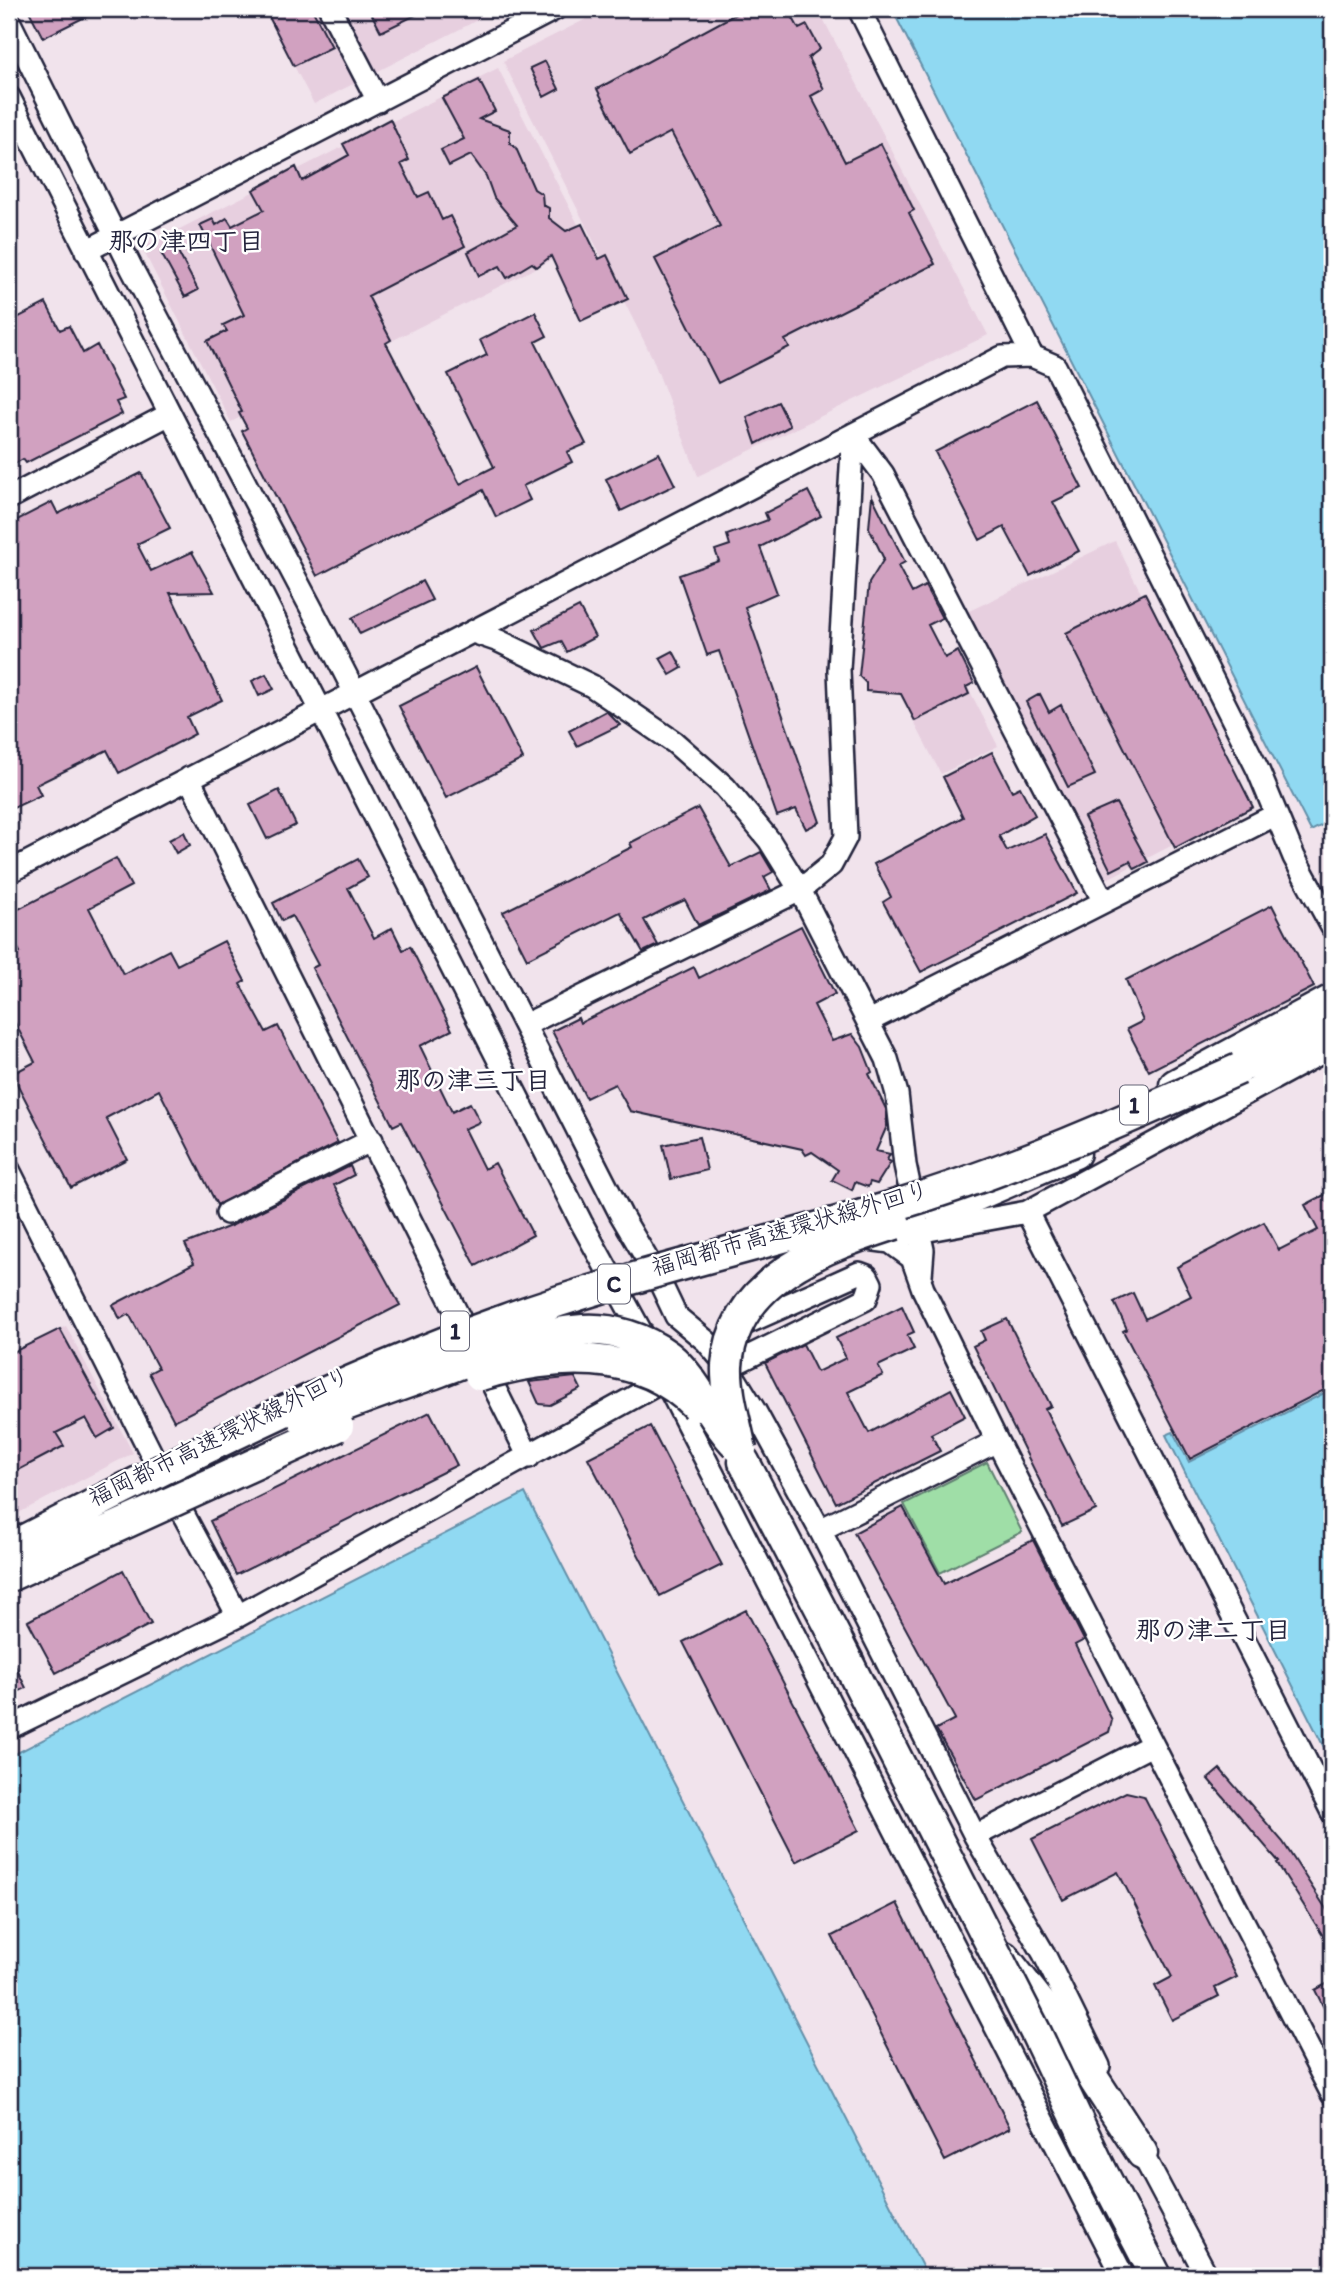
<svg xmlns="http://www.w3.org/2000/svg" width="1341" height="2285" font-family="Itim,'Klee One',sans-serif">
	<rect width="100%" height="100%" fill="#f1e3ec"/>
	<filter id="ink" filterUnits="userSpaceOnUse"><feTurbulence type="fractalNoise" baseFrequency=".0143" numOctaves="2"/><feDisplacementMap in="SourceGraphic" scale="14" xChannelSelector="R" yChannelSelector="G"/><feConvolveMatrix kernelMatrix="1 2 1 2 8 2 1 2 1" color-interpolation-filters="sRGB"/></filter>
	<g filter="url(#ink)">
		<path fill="#e7cfdf" d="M264,9H491L493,12L314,104Z
			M606,9H818L988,335L698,476L652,357L503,61Z
			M498,68L587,242L231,422L142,248Z
			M1115,541L1248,806L1109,878L1098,876L967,612Z
			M957,666L998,746L941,774L900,695Z
			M66,1326L133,1453L9,1518V1354Z"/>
		<path fill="#9fdea7" stroke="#608071" stroke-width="2" d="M987,1462L1022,1532L940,1573L904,1504Z"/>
		<path fill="#90d9f2" stroke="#6490a9" stroke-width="2" d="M892,9H1332V820L1311,831Z
			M1332,1389V1763L1166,1435L1173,1432L1189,1462Z
			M525,1493L927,2276H9V1757Z"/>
		<path fill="#d1a1c0" stroke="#22223b" stroke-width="2" d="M28,9H101L43,38Z
			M265,9H312L332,47L294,66Z
			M369,9H428L381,32Z
			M745,9H788L799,29L807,25L820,49L808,58L824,89L811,96L845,162L881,144L914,210L909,213L935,264L785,340L789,347L718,383L655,259L720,226L671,132L630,154L597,89Z
			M545,61L559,89L544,97L530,68Z
			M479,80L495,111L479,119L510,130V143L516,148L534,189L542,194L543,205L549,208V218L566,231L582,224L599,259L607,255L628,299L581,321L551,256L537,267L532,263L507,278L500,266L479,276L468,252L517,225L494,198L486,176L471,155L449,166L441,150L464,139L442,98Z
			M390,119L409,160L401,164L418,197L429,192L442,220L450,216L465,246L368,296L391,340L386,343L460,484L494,467L448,374L487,355L480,340L535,312L547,336L535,342L586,444L567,452L572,462L523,486L530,500L496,517L483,490L317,576L242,431L247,428L239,413L242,412L207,341L227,331L223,325L244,315L200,225L213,219L216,225L227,218L232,226L264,210L253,190L296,167L302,181L349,155L343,144Z
			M175,246L198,290L185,297L161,253Z
			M46,303L60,330L69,326L83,353L97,345L124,399L116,402L122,414L26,463L23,459L9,467V322Z
			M1037,400L1082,488L1053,502L1079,551L1030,576L1004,527L980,540L935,452Z
			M778,402L790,426L756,444L747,417Z
			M659,453L675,485L621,511L606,479Z
			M141,473L170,528L137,544L151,571L192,552L214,592L170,593L222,700L187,717L195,734L119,773L107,750L36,785L41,795L9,810V524L52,502L58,514Z
			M808,491L821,516L760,547L777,593L745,607L820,822L806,829L796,809L777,816L719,651L707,655L679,575L719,561L715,550L730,545L727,535L768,520L765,513Z
			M872,496L905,562L898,566L912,593L925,586L942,618L928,625L945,658L958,651L974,683L966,687L969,694L915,721L901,694L866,691V683L859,676L869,583L884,559L869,528Z
			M422,581L432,600L360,634L352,618Z
			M1145,593L1253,807L1175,848L1066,633Z
			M579,607L595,637L567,652L561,641L544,648L534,630Z
			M673,651L682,668L670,675L660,658Z
			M476,667L523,759L446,798L399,706Z
			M266,674L274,689L259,696L252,681Z
			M1040,694L1049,712L1061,705L1095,775L1068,787L1026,702Z
			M606,711L620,725L577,746L569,731Z
			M992,752L1012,791L1020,787L1035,815L999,836L1007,851L1045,834L1077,893L921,972L883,902L891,897L874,864L963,817L943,777Z
			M279,790L296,825L267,839L250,805Z
			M1116,803L1148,862L1135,869L1130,861L1111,871L1084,817Z
			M698,808L731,867L761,852L773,872L764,877L771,890L698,925L685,900L667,908L644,920L658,945L643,952L620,912L527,959L503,912L632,847L630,843Z
			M184,832L190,845L176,853L169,840Z
			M116,858L131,886L89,908L123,974L169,950L177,965L224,941L245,981L240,984L266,1032L278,1026L338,1143L217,1205L159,1090L106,1118L127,1159L71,1188L12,1074L35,1062L9,1011V958L20,952L9,931V914Z
			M358,859L368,877L348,888L374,938L392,928L403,950L410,946L452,1030L420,1046L452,1112L470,1103L480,1122L464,1129L484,1169L495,1163L533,1235L476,1266L401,1122L393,1126L312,968L318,965L292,916L282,921L273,903Z
			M1272,905L1314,987L1149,1071L1127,1029L1143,1021L1126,980Z
			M801,926L835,994L814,1005L832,1041L852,1034L862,1047L872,1072L869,1074L886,1109L887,1126L876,1151L890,1154L887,1160L891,1162L877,1184L870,1182L868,1187L855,1182L852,1190L832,1180L838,1170L812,1152L806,1155L802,1149L630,1111L615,1084L586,1098L552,1031L578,1018L580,1023L694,967L699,978Z
			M699,1137L707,1170L671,1179L663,1145Z
			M350,1166L354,1175L334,1185L400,1305L174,1421L149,1373L158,1368L129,1314L120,1319L113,1305L194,1263L185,1244L233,1225Z
			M1332,1191V1386L1190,1459L1123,1331L1127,1329L1114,1302L1133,1293L1145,1319L1191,1296L1177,1267L1264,1222L1279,1250L1318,1230L1305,1205Z
			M902,1306L914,1332L907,1335L914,1349L878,1366L883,1375L848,1392L869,1433L951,1389L965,1416L931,1434L940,1451L836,1503L765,1363L803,1344L817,1372L846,1358L836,1338Z
			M1007,1319L1051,1406L1045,1409L1096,1510L1062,1526L973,1346L985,1340L981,1331Z
			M60,1329L114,1428L97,1438L86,1418L56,1433L64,1446L9,1475V1354Z
			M575,1377L581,1389L550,1405L539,1404L529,1382Z
			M430,1412L457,1465L236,1575L210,1521Z
			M650,1426L722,1565L660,1596L588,1458Z
			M903,1507L944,1584L1033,1540L1084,1640L1075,1645L1112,1720L1109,1732L976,1800L936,1729L955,1719L854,1533Z
			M123,1570L151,1624L56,1673L28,1621Z
			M746,1610L859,1830L796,1862L683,1642Z
			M9,1653L26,1688L9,1696Z
			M1220,1769L1283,1842L1332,1918V1950L1277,1863L1279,1862L1208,1779Z
			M1126,1792L1144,1796L1237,1977L1215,1988L1219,1996L1172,2020L1155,1986L1172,1977L1118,1872L1063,1900L1032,1839Z
			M897,1903L1010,2128L945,2161L832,1936Z
			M1332,1981V2024L1315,1990Z"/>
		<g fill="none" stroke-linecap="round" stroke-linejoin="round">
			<defs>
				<path id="minor" d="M330,9L378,101
					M859,9L1032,356
					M9,21L132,269L327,638L621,1215L657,1276L676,1316L706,1341L728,1367L755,1411L820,1530L975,1836L1044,1954L1099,2066
					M9,97L581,1222L650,1348
					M86,251L555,9
					M9,498L170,414
					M473,632L499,641L592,686L674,742L725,787L769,840L800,890L887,1059L897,1094L905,1165L923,1250L921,1276
					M189,778L529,1457
					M9,872L1002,357L1032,356L1055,366L1258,770L1294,857L1332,927
					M869,1021L1275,815
					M525,1025L800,890L831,865L846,837L839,670L853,434L883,474L1103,900
					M9,1170L160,1471L238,1616
					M1027,1212L1332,1812
					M227,1213L372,1140
					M907,1234L1027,1212L1332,1047
					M861,1238L890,1242L912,1258L923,1289L997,1441L1332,2094
					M728,1367L866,1299L871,1284L867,1276L859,1273L733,1329
					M670,1390L1123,2276
					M820,1530L997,1441
					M9,1728L238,1616L665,1380
					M975,1836L1152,1745
					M1136,2142L1207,2276"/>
				<path id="highway" d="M1250,1064L1332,1027
					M1175,1085L1332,1000
					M940,1211L1075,1153
					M744,1462L849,1663
					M1004,1957L1063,2032L1142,2153
					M1100,2168L1156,2276"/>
			</defs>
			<use href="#minor" stroke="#22223b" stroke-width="26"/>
			<use href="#highway" stroke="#22223b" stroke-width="35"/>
			<use href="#minor" stroke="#fff" stroke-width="21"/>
			<use href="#highway" stroke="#fff" stroke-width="30"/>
			<defs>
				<path id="highway-bridge" d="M480,1375C551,1354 639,1346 696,1406
					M304,1421C349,1403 395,1387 440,1371C486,1354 533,1333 583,1330C612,1328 644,1338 668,1356C698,1380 709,1417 736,1444
					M741,1450C736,1423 726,1394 727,1366C733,1279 824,1247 895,1224
					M9,1548C171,1464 332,1382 504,1320C631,1274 763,1245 893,1206C1013,1170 1125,1120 1239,1069
					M9,1576L338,1426
					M837,1641L1036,2033L1100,2168"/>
			</defs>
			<use href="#highway-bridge" stroke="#22223b" stroke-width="35" stroke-linecap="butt"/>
			<use href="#highway-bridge" stroke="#fff" stroke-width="30"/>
		</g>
	</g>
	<g text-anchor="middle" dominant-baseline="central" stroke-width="5" stroke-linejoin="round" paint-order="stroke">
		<g fill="#fff" stroke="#646476" stroke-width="2">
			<rect x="1120" y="1085.5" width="28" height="39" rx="5"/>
			<rect x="598" y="1264.5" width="32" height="39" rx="5"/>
			<rect x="441" y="1311.5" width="28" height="39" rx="5"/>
		</g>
		<g font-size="23" font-weight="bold" fill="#22223b">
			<text x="1134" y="1105">1</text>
			<text x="614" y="1284">C</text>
			<text x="455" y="1331">1</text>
		</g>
		<g font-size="24" fill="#22223b" stroke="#fff">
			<text transform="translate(790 1228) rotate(-16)">福岡都市高速環状線外回り</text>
			<text transform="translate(219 1436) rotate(-26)">福岡都市高速環状線外回り</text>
		</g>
		<g font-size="26" font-weight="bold" fill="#22223b" stroke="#fff">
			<text x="186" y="241">那の津四丁目</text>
			<text x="473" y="1080">那の津三丁目</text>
			<text x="1213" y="1630">那の津二丁目</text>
		</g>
	</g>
	<rect width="1341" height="2285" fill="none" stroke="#fff" stroke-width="35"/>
	<rect x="18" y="18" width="1306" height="2250" fill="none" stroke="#22223b" stroke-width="2.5" filter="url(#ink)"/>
</svg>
